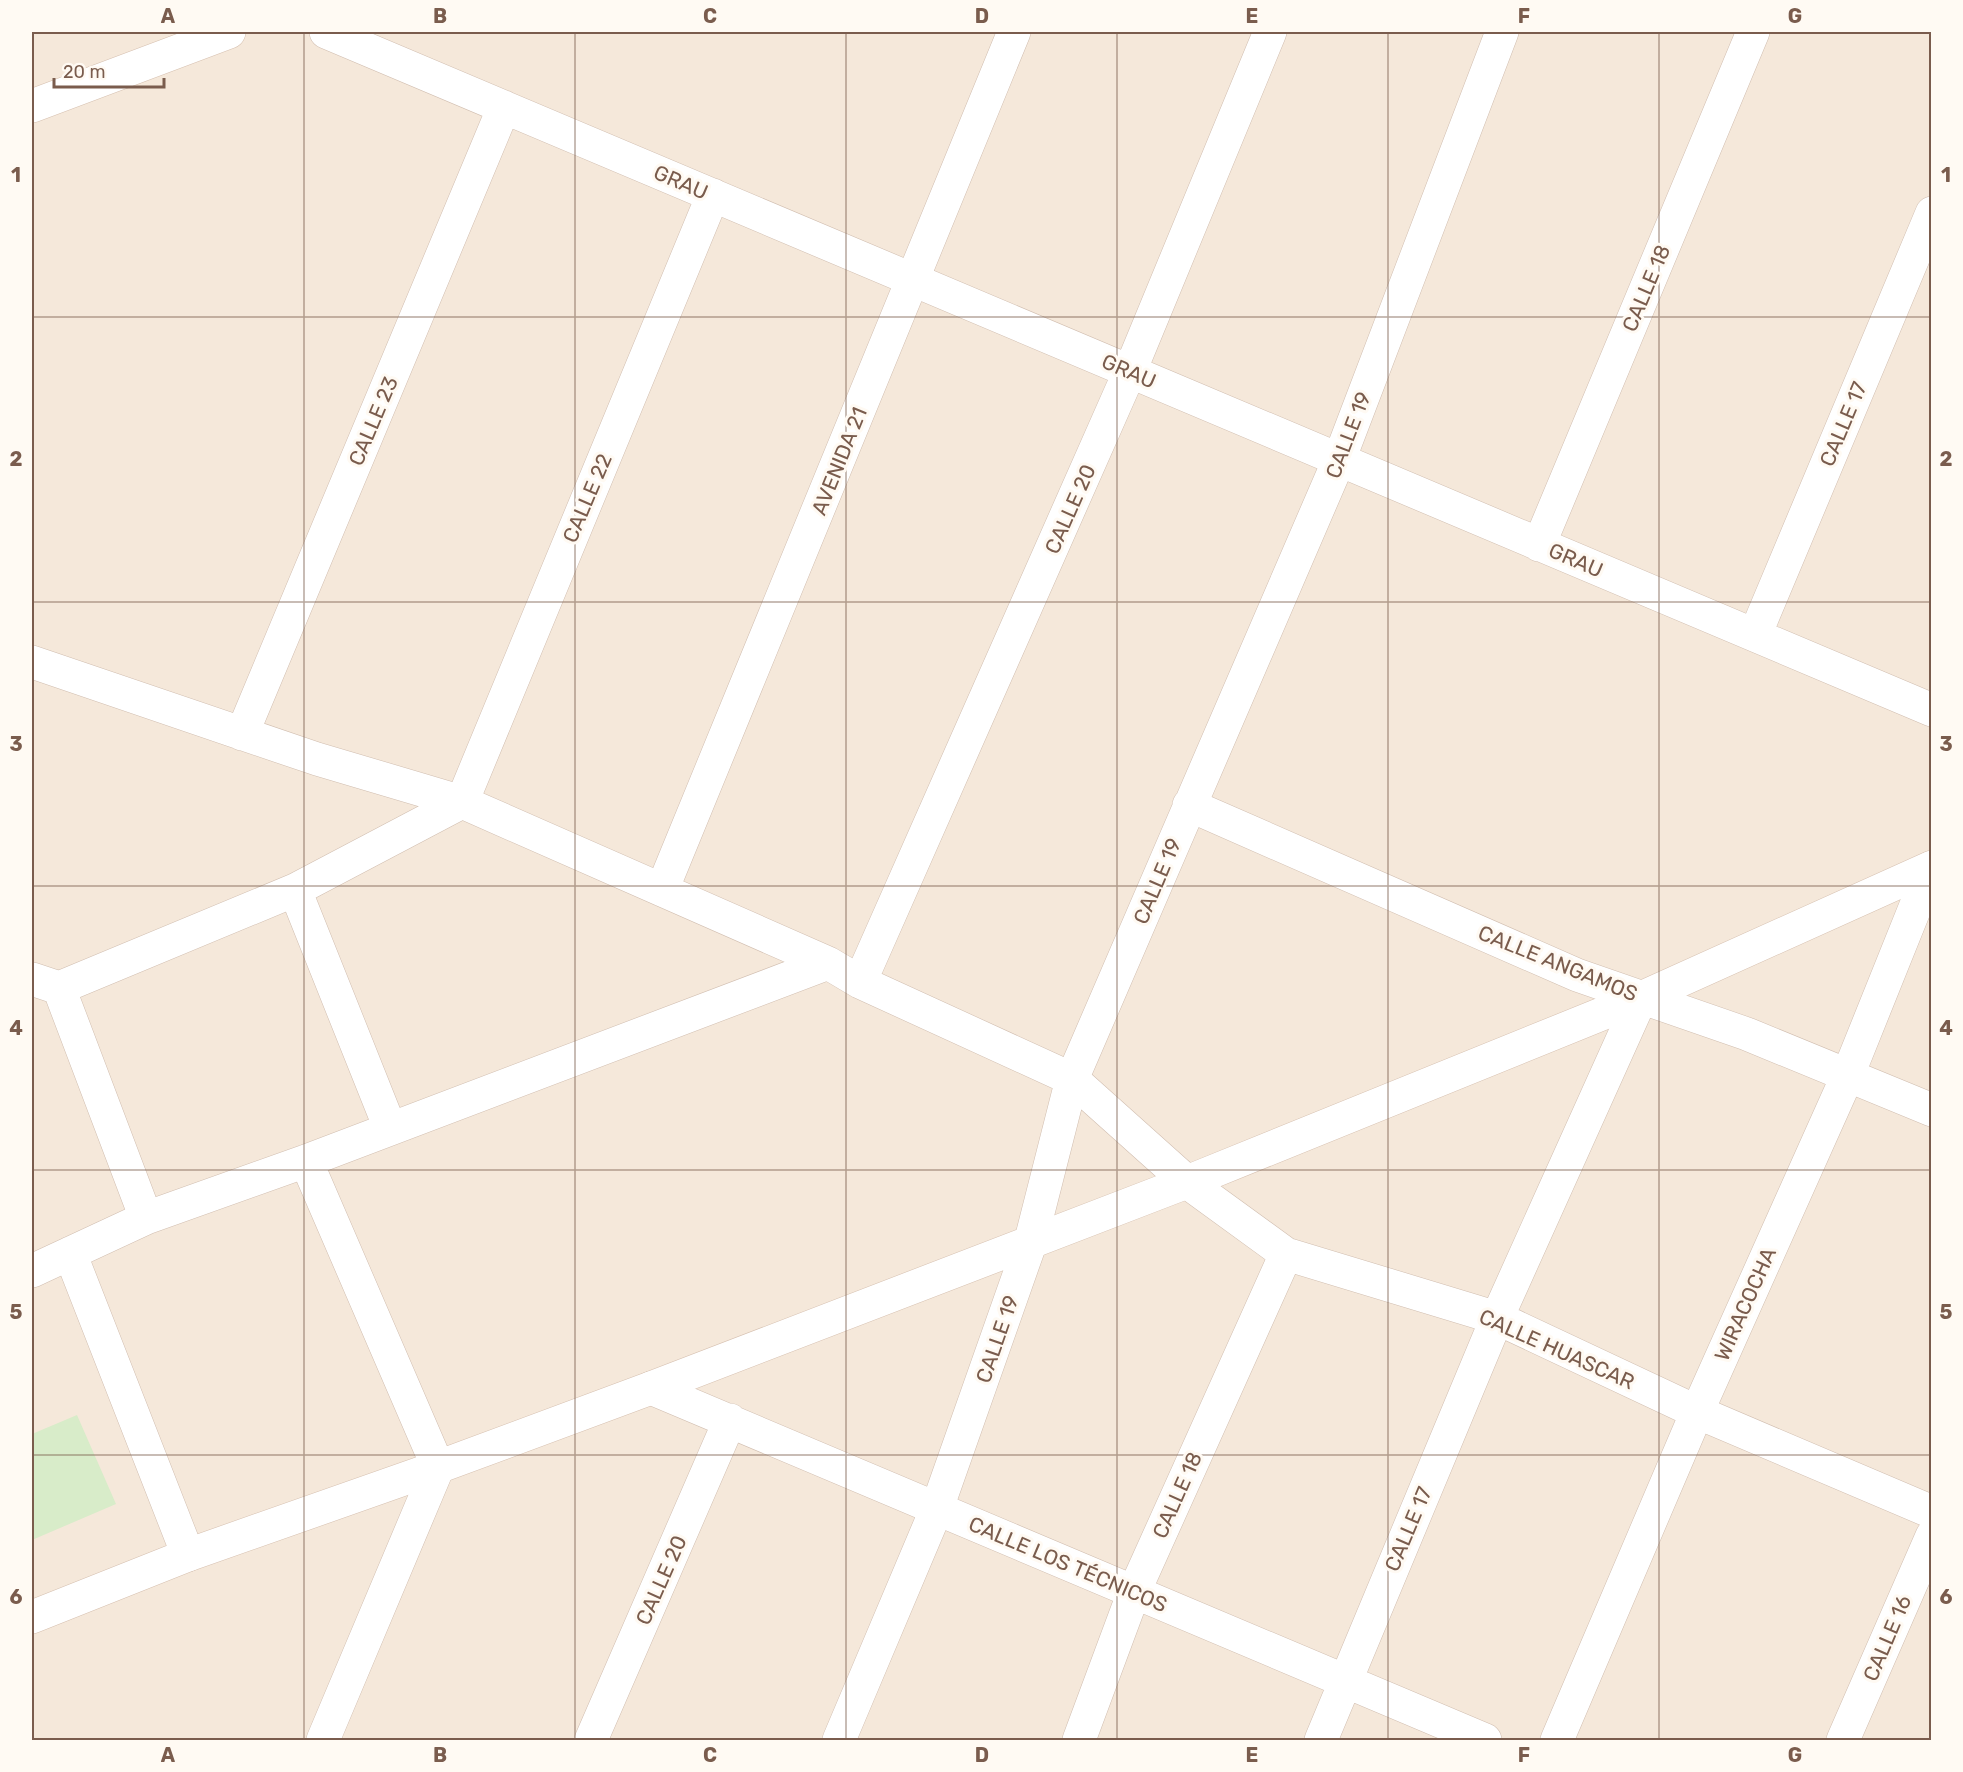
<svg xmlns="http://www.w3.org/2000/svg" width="1963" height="1772" font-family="Rubik,sans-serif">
	<rect width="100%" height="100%" fill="#fdf6ec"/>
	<path fill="#f5e8da" d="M32,32H1931V1740H32Z"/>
	<path fill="#d8ecc9" d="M77,1415L116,1504L32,1540V1434Z"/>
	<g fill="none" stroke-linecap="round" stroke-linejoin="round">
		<defs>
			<path id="street" d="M326,32L1932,710
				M1539,545L1753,32
				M1755,635L1932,213
				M32,662L317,759L462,802L828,963L860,982L1072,1079L1187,1182L1286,1254L1497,1318L1697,1412L1932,1512
				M242,734L504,107
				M1189,805L1577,975L1747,1034L1932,1110
				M295,890L390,1128
				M662,890L1014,32
				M32,979L59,988L295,890L462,802L713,195
				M860,982L1130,371L1270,32
				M59,988L146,1218
				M306,1161L438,1467L323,1740
				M70,1253L188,1555
				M32,1271L146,1218L306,1161L828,963
				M651,1388L1485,1740
				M591,1740L730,1420
				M839,1740L937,1508L1030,1244L1072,1079L1339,460L1502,32
				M1079,1740L1134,1592L1286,1254
				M1321,1740L1497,1318L1641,998
				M1557,1740L1697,1412L1847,1077L1931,868
				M1843,1740L1932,1536"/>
			<path id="secondary" d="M32,106L229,32
				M32,1617L188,1555L438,1467L651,1388L1187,1182L1641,998L1932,867"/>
		</defs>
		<use href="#street" stroke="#d1beb0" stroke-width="34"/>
		<use href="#secondary" stroke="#d6c0b0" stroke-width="34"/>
		<use href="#street" stroke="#fff" stroke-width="33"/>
		<use href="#secondary" stroke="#fff" stroke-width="33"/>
	</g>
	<path fill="none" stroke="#7a5c4d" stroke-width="1.5" stroke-opacity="0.55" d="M304,32V1740M575,32V1740M846,32V1740M1117,32V1740M1388,32V1740M1659,32V1740M32,317H1932M32,602H1932M32,886H1932M32,1170H1932M32,1455H1932"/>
	<g text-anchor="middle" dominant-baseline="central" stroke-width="6" stroke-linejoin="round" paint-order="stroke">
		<g font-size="21" fill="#7a5c4d" stroke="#fffaf3">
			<text transform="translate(681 182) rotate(23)">GRAU</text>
			<text transform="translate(1646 288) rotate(-67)">CALLE 18</text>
			<text transform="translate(1129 371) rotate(23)">GRAU</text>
			<text transform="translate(373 421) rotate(-67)">CALLE 23</text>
			<text transform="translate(1843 424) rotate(-67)">CALLE 17</text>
			<text transform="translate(1348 435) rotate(-69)">CALLE 19</text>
			<text transform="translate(839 461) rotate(-68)">AVENIDA 21</text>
			<text transform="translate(587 498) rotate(-67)">CALLE 22</text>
			<text transform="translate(1070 509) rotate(-66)">CALLE 20</text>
			<text transform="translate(1576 560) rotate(23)">GRAU</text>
			<text transform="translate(1157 881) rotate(-67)">CALLE 19</text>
			<text transform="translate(1558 963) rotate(22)">CALLE ANGAMOS</text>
			<text transform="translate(1745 1304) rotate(-66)">WIRACOCHA</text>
			<text transform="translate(997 1339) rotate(-71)">CALLE 19</text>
			<text transform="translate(1557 1349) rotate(24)">CALLE HUASCAR</text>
			<text transform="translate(1177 1495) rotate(-66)">CALLE 18</text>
			<text transform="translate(1408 1529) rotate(-67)">CALLE 17</text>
			<text transform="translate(1068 1564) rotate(23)">CALLE LOS TÉCNICOS</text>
			<text transform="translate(661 1580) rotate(-66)">CALLE 20</text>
			<text transform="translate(1887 1638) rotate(-67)">CALLE 16</text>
		</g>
	</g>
	<rect width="1963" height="1772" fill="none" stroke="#fffaf3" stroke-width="66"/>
	<path d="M54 78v9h110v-9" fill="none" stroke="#7a5c4d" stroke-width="3"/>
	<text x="63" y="78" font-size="18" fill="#7a5c4d" stroke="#fffaf3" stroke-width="4.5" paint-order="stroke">20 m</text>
	<rect x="33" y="33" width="1897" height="1706" fill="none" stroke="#7a5c4d" stroke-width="2"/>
	<g font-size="20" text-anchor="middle" font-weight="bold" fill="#7a5c4d">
		<text x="168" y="23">A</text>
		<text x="440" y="23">B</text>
		<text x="710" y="23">C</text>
		<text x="982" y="23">D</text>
		<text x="1252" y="23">E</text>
		<text x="1524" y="23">F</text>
		<text x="1795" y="23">G</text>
		<text x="16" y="182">1</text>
		<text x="1946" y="182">1</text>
		<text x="16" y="466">2</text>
		<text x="1946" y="466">2</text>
		<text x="16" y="751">3</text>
		<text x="1946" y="751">3</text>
		<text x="16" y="1035">4</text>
		<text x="1946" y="1035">4</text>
		<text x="16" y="1319">5</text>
		<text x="1946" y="1319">5</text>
		<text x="16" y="1604">6</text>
		<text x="1946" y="1604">6</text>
		<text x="168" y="1762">A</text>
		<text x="440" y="1762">B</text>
		<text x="710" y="1762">C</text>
		<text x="982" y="1762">D</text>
		<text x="1252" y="1762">E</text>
		<text x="1524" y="1762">F</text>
		<text x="1795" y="1762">G</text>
	</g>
</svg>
